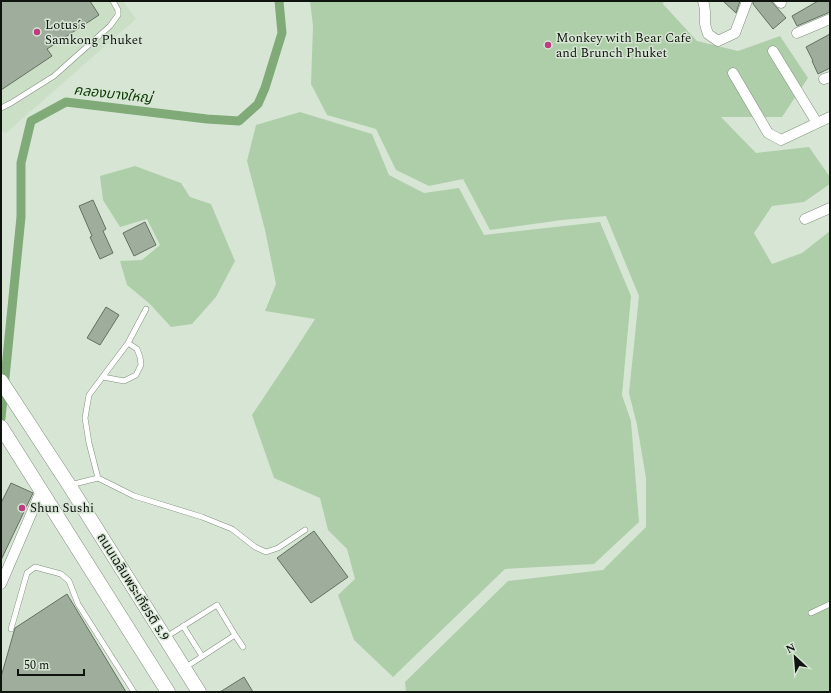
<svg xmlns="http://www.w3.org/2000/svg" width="831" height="693" font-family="Spectral,'Noto Sans Thai',serif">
	<rect width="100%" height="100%" fill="#d7e6d4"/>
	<path fill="#cadfc6" d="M1,1H123L136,19L6,133L1,131Z"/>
	<path fill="#aecea9" d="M310,1H664L663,4L697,41L738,51L780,36L808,78L782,117H721L756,153L809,147L830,177V184L804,202L772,206L754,233L772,264L802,253L830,231V692H406L405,682L508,581L603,570L646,527V478L637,425L629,393L639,296L606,216L562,220L490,230L463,179L429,186L396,170L376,129L327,115L311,84L313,26Z
		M300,112L372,134L389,175L424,193L459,188L484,235L600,222L631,296L622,395L631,421L639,522L594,564L505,569L393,677L354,640L338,595L355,579L347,549L328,530L320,498L274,478L252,415L290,358L315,319L265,311L276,284L265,230L247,161L256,125Z
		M135,166L181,183L190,197L211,204L235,261L216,297L192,324L171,327L150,304L127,285L120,261L142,260L160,245L147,219L120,227L103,200L100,176Z"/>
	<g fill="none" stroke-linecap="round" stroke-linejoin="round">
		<path stroke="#80ab78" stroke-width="9" d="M1,418L21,217V163L31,121L66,102L207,119L239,121L258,104L265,88L282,33L279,1"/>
	</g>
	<path fill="#9fad9c" stroke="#637161" d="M1,1H90L99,15L47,49L52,56L1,90Z
		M723,1H740L736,13Z
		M753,1H771L786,18L773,29L753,4Z
		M818,1H830V12L797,26L792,16Z
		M830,34V68L818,74L812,61H813L806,47Z
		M93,200L106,229L103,231L113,253L100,259L90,237L92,236L79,206Z
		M145,222L156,245L134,256L123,233Z
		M106,307L119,315L100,345L87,338Z
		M11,483L33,493L1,560V503Z
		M314,531L348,577L311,603L277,558Z
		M67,594L126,692H1V677L15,628Z
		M244,677L253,692H220Z"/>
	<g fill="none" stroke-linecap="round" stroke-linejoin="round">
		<defs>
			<path id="lane" d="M1,108L11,103L54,76L110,26L118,15V10L113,1
				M103,377L124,381L136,375L141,365L140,357L137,349L128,343
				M98,478L134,496L202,517L232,529L255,547L266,552L278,548L305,530
				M70,485L98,478L89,443L85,418L89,395L128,343L146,309
				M811,613L830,604
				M183,626L202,656
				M11,629L27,573L35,567L61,574L69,581L78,604L134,692
				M235,635L243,647
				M166,637L217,605L235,635L186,667"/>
			<path id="street" d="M703,1C706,9 705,16 705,24C706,28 707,31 708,34L718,41L735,33L747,1
				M779,1L781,3
				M797,33L830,19
				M773,51L817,123
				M733,73L768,133L781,140L830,117
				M824,79L830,77
				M805,219L830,208
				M1,584L41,491"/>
			<path id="secondary" d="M1,381L69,485L199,692
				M1,427L168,692"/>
		</defs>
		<use href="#lane" stroke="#818f7e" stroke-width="6"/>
		<use href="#street" stroke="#818f7e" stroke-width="11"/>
		<use href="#secondary" stroke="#818f7e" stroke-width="15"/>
		<use href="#lane" stroke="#fff" stroke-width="5"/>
		<use href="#street" stroke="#fff" stroke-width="10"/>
		<use href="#secondary" stroke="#fff" stroke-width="14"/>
	</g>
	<g fill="#be3c83" stroke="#d7e6d4" stroke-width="1.5">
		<circle cx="37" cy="32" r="4"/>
		<circle cx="548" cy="45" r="4"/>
		<circle cx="22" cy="508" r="4"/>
	</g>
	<g text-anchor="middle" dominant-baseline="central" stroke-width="3" stroke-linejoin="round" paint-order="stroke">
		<g font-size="13" fill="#0f140e" stroke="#d7e6d4" text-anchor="start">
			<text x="45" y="25">Lotus’s<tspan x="45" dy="15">Samkong Phuket</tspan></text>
			<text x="556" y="38">Monkey with Bear Cafe<tspan x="556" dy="15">and Brunch Phuket</tspan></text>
			<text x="30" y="508">Shun Sushi</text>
		</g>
		<g font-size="13" fill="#0f140e" stroke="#d7e6d4">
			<text transform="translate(133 587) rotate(58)">ถนนเฉลิมพระเกียรติ ร.9</text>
		</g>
		<g font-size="14" font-style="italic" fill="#093601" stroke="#d7e6d4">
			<text transform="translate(113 94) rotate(6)">คลองบางใหญ่</text>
		</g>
	</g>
	<rect width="831" height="693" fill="none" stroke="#0f140e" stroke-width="4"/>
	<g transform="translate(795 657) rotate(334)" stroke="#d7e6d4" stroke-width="3" paint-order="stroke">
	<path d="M0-3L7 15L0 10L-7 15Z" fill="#0f140e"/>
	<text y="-6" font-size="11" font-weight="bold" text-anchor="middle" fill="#0f140e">N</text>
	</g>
	<path d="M18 669v6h66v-6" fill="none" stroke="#0f140e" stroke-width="2"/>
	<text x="24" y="669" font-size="12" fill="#0f140e" stroke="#d7e6d4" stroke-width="3" paint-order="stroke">50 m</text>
</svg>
